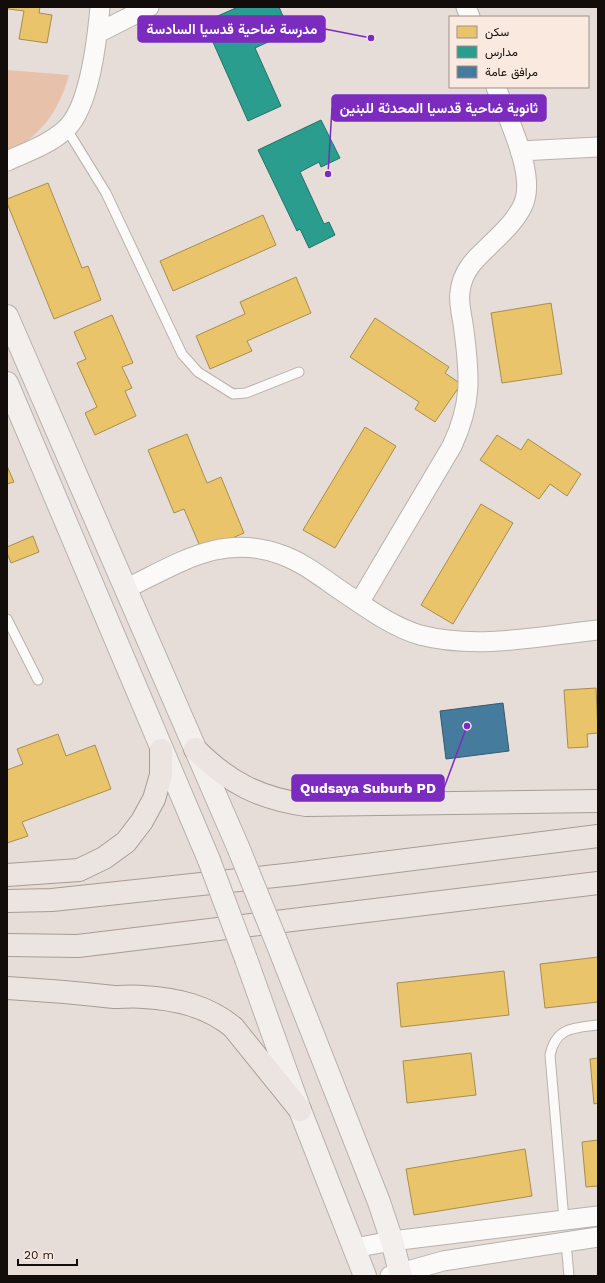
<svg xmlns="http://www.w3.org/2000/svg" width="605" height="1283" font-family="'Work Sans',Vazirmatn,sans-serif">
	<rect width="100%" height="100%" fill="#e6ddd8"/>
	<path fill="#e8c1ab" d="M7,70L69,75C59,111 41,136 7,153Z"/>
	<path fill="#e9c46a" stroke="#a88d4d" d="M9,7H40L39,13L52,15L47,43L19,39L24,11L8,9Z
		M48,183L82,268L88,266L101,300L54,319L7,203V199Z
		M263,215L276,245L173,291L160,261Z
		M296,277L311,313L247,341L252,351L210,369L196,336L245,314L240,302Z
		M551,303L562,374L502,383L491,313Z
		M112,315L133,363L122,367L132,388L125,391L136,416L95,435L85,413L97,407L77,363L86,359L74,332Z
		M375,318L449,367L445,373L461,384L435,422L415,409L419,402L350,357Z
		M365,427L396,446L335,548L303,530Z
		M187,434L207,483L221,477L244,533L202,551L184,509L174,513L148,450Z
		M497,435L521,450L528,439L581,474L567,496L550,484L539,499L480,460Z
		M7,466L14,482L7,484Z
		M481,504L513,523L453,624L421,605Z
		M33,536L39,552L11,563L7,553V547Z
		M596,688L598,733L587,734L588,747L568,748L564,690Z
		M58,734L66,756L95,745L111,789L22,822L28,836L7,843V770L23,764L17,749Z
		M598,957V1002L545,1008L540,964Z
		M504,971L509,1015L401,1027L397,983Z
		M471,1053L476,1095L407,1103L403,1061Z
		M598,1058V1103L594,1104L590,1059Z
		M598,1140V1186L586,1187L582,1142Z
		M525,1149L532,1196L414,1215L406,1169Z"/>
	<path fill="#2a9d8f" stroke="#237267" d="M238,7H279L290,32L255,48L281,106L248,121L204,22Z
		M321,120L340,158L321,167L319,162L300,172L324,224L329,222L335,235L309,248L300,229L297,231L258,150Z"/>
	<path fill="#457b9d" stroke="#365a71" d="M503,703L509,751L446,759L440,711Z"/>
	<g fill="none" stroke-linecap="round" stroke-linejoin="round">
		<defs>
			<path id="service" d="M66,128L106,193L182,354L198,372L233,394L246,393L299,372
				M7,619L38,680
				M564,1220L550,1055C556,1027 574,1028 598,1025
				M566,1242L569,1276"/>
			<path id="minor" d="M466,7L470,17
				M98,33L149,7
				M520,151L598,147
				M7,161C27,152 50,144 66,129C90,106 97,40 100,7
				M125,589C178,564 222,532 282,555C305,563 326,581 346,594C370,610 393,627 420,635C478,650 540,636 598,630
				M359,603L452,446C472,403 470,377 464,331C463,319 458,304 460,292C462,272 474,260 488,247C501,234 515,222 523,205C537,175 507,117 496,87
				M354,1248L392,1241L598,1216
				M390,1276L443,1261L598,1237"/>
			<path id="secondary" d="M7,316L238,847
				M7,383L209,860
				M277,943L379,1202L392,1241L401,1276
				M246,959L300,1110L365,1276"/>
			<path id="primary" d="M195,749C229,783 259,798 306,805L598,801
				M7,875L79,870L104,858L126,842L142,821L154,799L161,775V750
				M7,901L52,900L294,874L598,836
				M7,945L78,946L598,883
				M7,988C43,990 78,993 114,997C124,997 134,996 144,997C177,999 207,1006 233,1027L300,1110"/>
		</defs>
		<use href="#service" stroke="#b8b1ad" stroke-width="11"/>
		<use href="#minor" stroke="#b8b1ad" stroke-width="21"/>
		<use href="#secondary" stroke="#b8b1ad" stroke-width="24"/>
		<use href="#primary" stroke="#a99b93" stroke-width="24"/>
		<use href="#service" stroke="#fbfaf9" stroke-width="9"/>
		<use href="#minor" stroke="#fbfaf9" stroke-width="19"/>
		<use href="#secondary" stroke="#f3efed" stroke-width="22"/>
		<use href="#primary" stroke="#ebe4e0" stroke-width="22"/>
		<defs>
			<path id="secondary-bridge" d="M238,847L277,943
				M209,860L246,959"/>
		</defs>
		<use href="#secondary-bridge" stroke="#b8b1ad" stroke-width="24" stroke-linecap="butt"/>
		<use href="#secondary-bridge" stroke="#f3efed" stroke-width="22"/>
	</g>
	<path fill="none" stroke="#7b2cbf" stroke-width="1.5" d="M371 38L325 29M328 174L332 108M467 726L444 788"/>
	<g fill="#7b2cbf" stroke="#f9e9df" stroke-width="1.5">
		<circle cx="371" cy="38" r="4"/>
		<circle cx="328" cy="174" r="4"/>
		<circle cx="467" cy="726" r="4"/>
	</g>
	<g fill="#7b2cbf" stroke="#7b2cbf" stroke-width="1.5">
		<rect x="138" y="16" width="187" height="26" rx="4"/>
		<rect x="332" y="95" width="214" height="26" rx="4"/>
		<rect x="292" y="775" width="152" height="26" rx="4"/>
	</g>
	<g font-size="14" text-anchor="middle" font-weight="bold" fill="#fff">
		<text x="232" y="34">مدرسة ضاحية قدسيا السادسة</text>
		<text x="439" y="113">ثانوية ضاحية قدسيا المحدثة للبنين</text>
		<text x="368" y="793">Qudsaya Suburb PD</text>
	</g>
	<rect width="605" height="1283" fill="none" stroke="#120d0a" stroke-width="16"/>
	<rect x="449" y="16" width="140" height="72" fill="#f9e9df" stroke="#9d918a"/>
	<rect x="457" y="26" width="20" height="12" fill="#e9c46a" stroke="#9d918a"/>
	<text x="485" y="36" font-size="12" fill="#120d0a">سكن</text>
	<rect x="457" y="46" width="20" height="12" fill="#2a9d8f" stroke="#9d918a"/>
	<text x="485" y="56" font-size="12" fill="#120d0a">مدارس</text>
	<rect x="457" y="66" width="20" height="12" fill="#457b9d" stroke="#9d918a"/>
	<text x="485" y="76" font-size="12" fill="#120d0a">مرافق عامة</text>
	<path d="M18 1259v6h59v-6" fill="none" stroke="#120d0a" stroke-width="2"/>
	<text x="24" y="1259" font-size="12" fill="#120d0a" stroke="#f9e9df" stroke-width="3" paint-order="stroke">20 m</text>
</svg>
